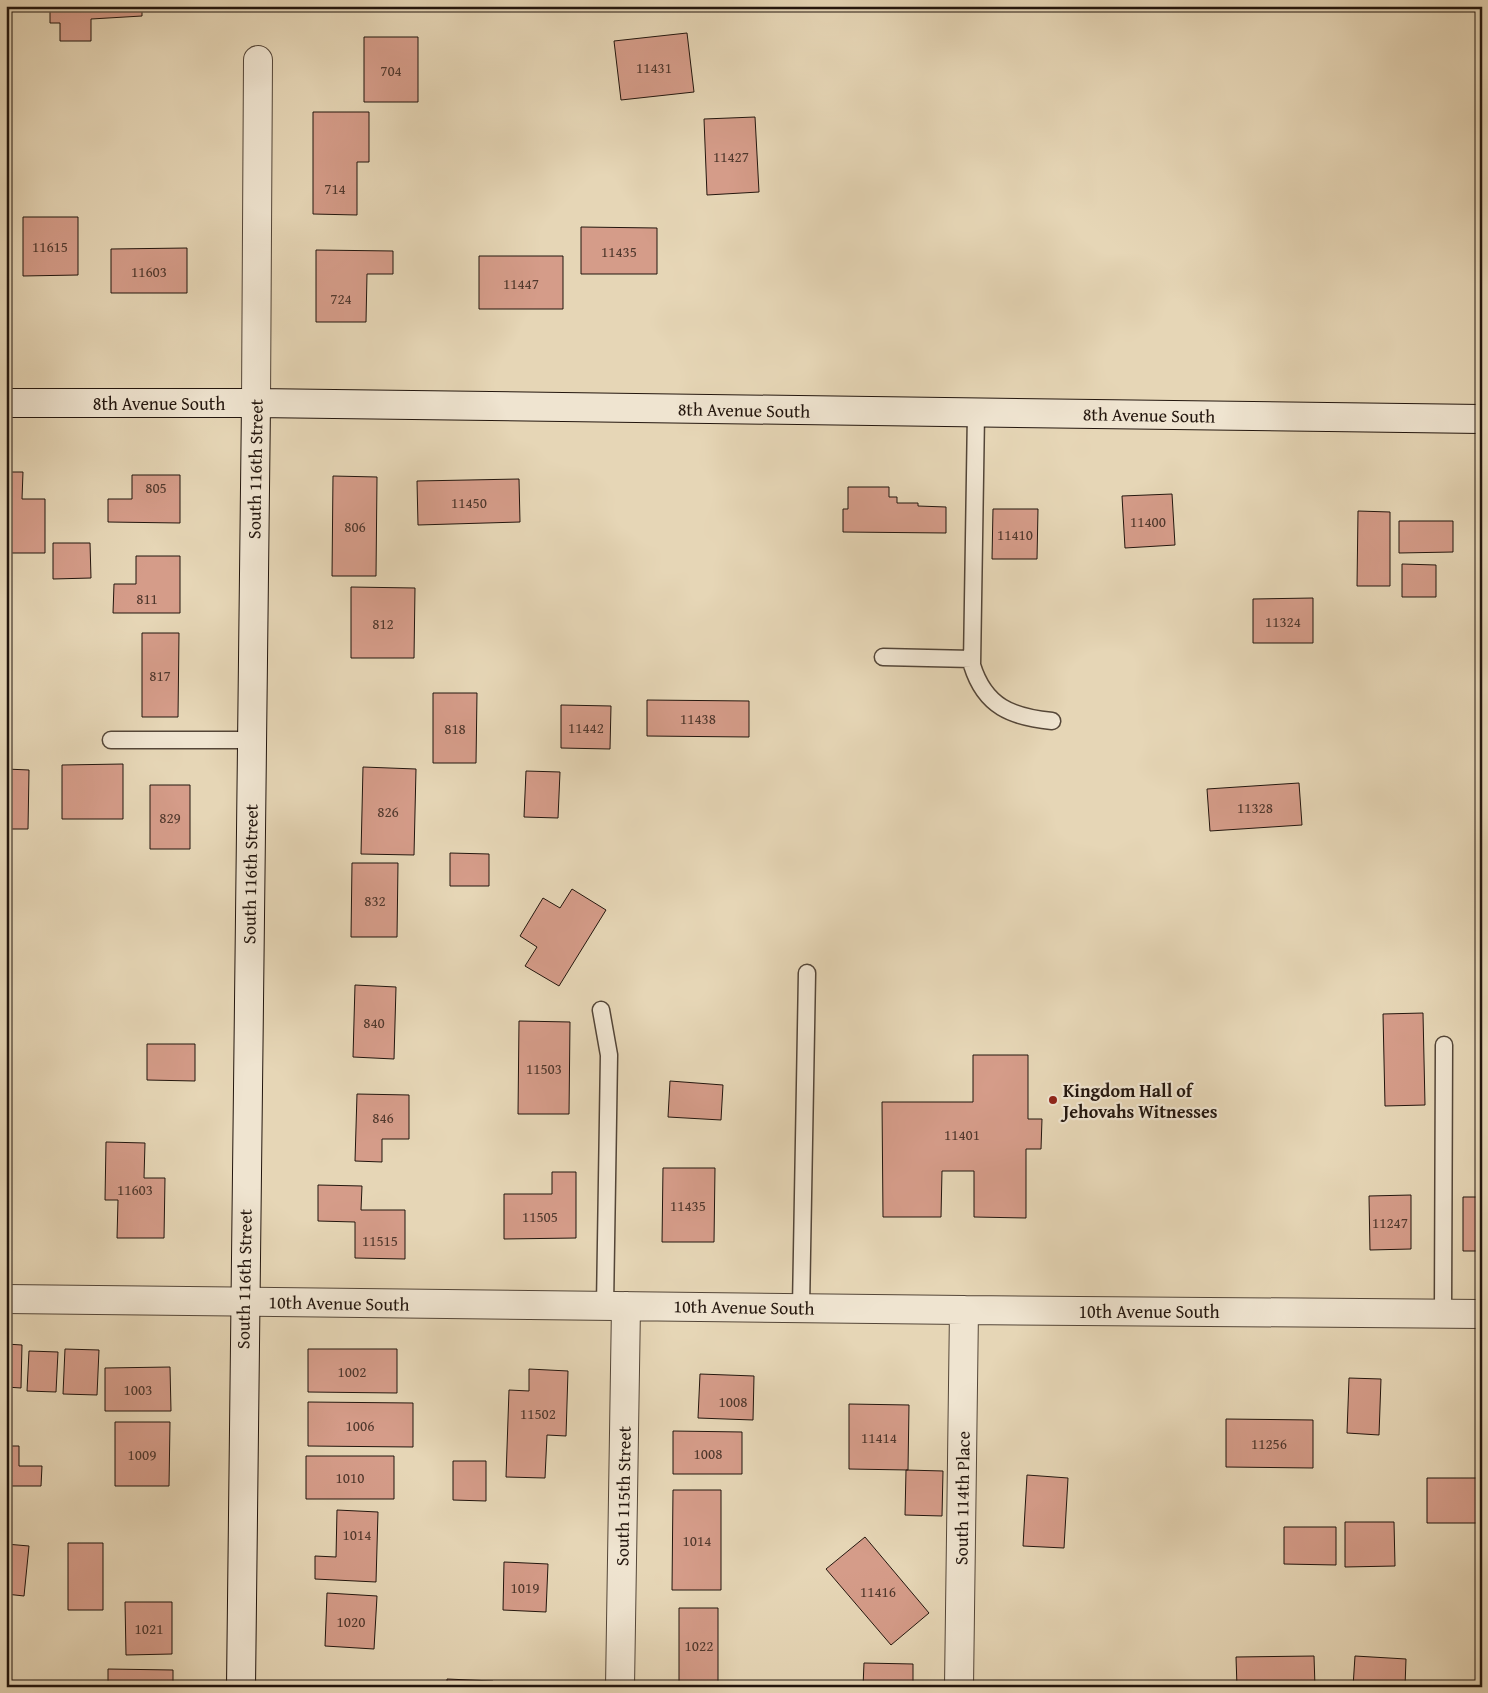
<svg xmlns="http://www.w3.org/2000/svg" width="1488" height="1693" font-family="'Gentium Book Plus',serif">
	<rect width="100%" height="100%" fill="#e6d6b6"/>
	<filter id="stains"><feTurbulence type="fractalNoise" baseFrequency=".004" numOctaves="4"/><feColorMatrix values="0 0 0 0 .2 0 0 0 0 .09 0 0 0 0 .02 0 0 0 .5 -.17"/></filter>
	<radialGradient id="worn" r=".72"><stop offset=".6" stop-color="#630" stop-opacity="0"/><stop offset="1" stop-color="#630" stop-opacity=".3"/></radialGradient>
	<path fill="#d59c89" stroke="#23160e" d="M61,6H142V16L91,19V41H60V23H50V10H61Z
		M687,33L694,92L621,100L614,41Z
		M364,37H418V102H364Z
		M313,112H369V162H357V215L313,214Z
		M755,117L759,192L707,195L704,119Z
		M23,217H78V275L23,276Z
		M581,227L657,228V274H581Z
		M187,248V293H111V249Z
		M316,250L393,251V274H367L366,322H316Z
		M479,256H563V309H479Z
		M6,472H23L22,499H45V553H6Z
		M132,475H180V523L108,522V499H132Z
		M333,476L377,477L376,576H332Z
		M519,479L520,522L418,525L417,481Z
		M848,487H889V497H897V503H918V506L946,507V533L843,532V509H848Z
		M1172,494L1175,545L1125,548L1122,496Z
		M993,509H1038L1037,559H992Z
		M1358,511L1390,512V586H1357Z
		M1399,521H1453V552L1399,553Z
		M53,543H90L91,578L53,579Z
		M136,556H180V613H113L114,584H136Z
		M1402,564L1436,565V597H1402Z
		M351,587L415,588L414,658H351Z
		M1313,598V643H1253V599Z
		M142,633H179L178,717H142Z
		M433,693H477L476,763H433Z
		M647,700L749,701V737L647,736Z
		M561,705L611,706L610,749L561,748Z
		M123,764V819H62V765Z
		M363,767L416,769L414,855L361,854Z
		M6,769L29,770L28,829H6Z
		M526,771L560,772L558,818L524,817Z
		M1299,783L1302,825L1210,831L1207,789Z
		M150,785H190V849H150Z
		M450,853L489,854V886H450Z
		M352,863H398L397,937H351Z
		M572,889L606,910L559,986L525,966L537,947L520,936L543,898L560,908Z
		M355,985L396,987L394,1059L353,1057Z
		M1423,1013L1425,1105L1385,1106L1383,1014Z
		M519,1021L570,1022L569,1114H518Z
		M147,1044H195V1081L147,1080Z
		M973,1055H1028V1119H1042L1041,1149H1026V1218L974,1217V1171H942L941,1217H883L882,1102H973Z
		M1477,1080H1482V1119H1477Z
		M670,1081L723,1085L721,1120L668,1117Z
		M357,1094L409,1095V1139H382V1162L355,1161Z
		M106,1142L145,1143L144,1178H165L164,1238H117L118,1200H105Z
		M663,1168H715L714,1242H662Z
		M552,1172H576V1238L504,1239V1194H552Z
		M318,1185L362,1186L361,1210H405V1259L355,1258V1222L318,1221Z
		M1411,1195V1249L1370,1250L1369,1196Z
		M1463,1197H1482V1251H1463Z
		M6,1344L22,1345L21,1388L6,1387Z
		M65,1349L99,1350L97,1395L63,1394Z
		M308,1349H397V1393L308,1392Z
		M29,1351L58,1352L56,1392L27,1391Z
		M170,1367L171,1411H105V1368Z
		M529,1369L568,1371L566,1436L547,1435L545,1478L506,1477L509,1390L529,1391Z
		M700,1374L754,1376L753,1420L698,1418Z
		M1349,1378L1381,1379L1379,1435L1347,1433Z
		M308,1402L413,1403V1447L308,1446Z
		M849,1404L909,1405L908,1470L849,1469Z
		M1226,1419L1313,1420V1468L1226,1467Z
		M115,1422H170L169,1486H115Z
		M673,1431L742,1432V1474H673Z
		M6,1446H19V1466H42L41,1486H6Z
		M306,1456H394V1499H306Z
		M453,1461H486V1501L453,1500Z
		M906,1470L943,1471L942,1516L905,1515Z
		M1027,1475L1068,1478L1064,1548L1023,1546Z
		M1427,1478H1482V1523H1427Z
		M673,1490H721V1590H672Z
		M337,1510L378,1512L376,1582L315,1579V1556L336,1557Z
		M1345,1522H1394L1395,1566L1345,1567Z
		M1284,1527H1336V1565L1284,1564Z
		M865,1537L929,1613L891,1645L826,1569Z
		M68,1543H103V1610H68Z
		M6,1544L29,1546L24,1596L6,1594Z
		M504,1562L548,1564L546,1612L503,1610Z
		M327,1593L377,1596L374,1649L325,1646Z
		M125,1602H172V1654L126,1655Z
		M679,1608H718V1682L679,1683Z
		M1314,1656L1315,1687H1237L1236,1657Z
		M1355,1656L1406,1659L1405,1687H1353Z
		M864,1663L913,1664V1687H863Z
		M108,1669L173,1670V1687H108Z
		M447,1679L493,1681V1687H447Z"/>
	<g fill="none" stroke-linecap="round" stroke-linejoin="round">
		<defs>
			<path id="lane" d="M976,413L972,665C985,707 1012,717 1052,721
				M883,657L972,659
				M111,740H251
				M601,1010L609,1055L605,1306
				M801,1308L807,973
				M1443,1313L1444,1045"/>
			<path id="street" d="M256,403L258,60
				M6,1299L964,1310L1482,1314
				M620,1687L626,1306
				M959,1687L964,1310"/>
			<path id="secondary" d="M6,403H256L1482,419
				M241,1687L256,403"/>
		</defs>
		<use href="#lane" stroke="#544638" stroke-width="19"/>
		<use href="#street" stroke="#544638" stroke-width="30"/>
		<use href="#secondary" stroke="#23160e" stroke-width="30"/>
		<use href="#lane" stroke="#efe4d0" stroke-width="16"/>
		<use href="#street" stroke="#efe4d0" stroke-width="28"/>
		<use href="#secondary" stroke="#efe4d0" stroke-width="28"/>
	</g>
	<circle fill="#8f2418" stroke="#efe4d0" stroke-width="2" cx="1053" cy="1100" r="5"/>
	<g text-anchor="middle" dominant-baseline="central" stroke-width="4.5" stroke-linejoin="round" paint-order="stroke">
		<g font-size="15" fill="#50382d">
			<text x="654" y="67">11431</text>
			<text x="391" y="70">704</text>
			<text x="731" y="156">11427</text>
			<text x="335" y="188">714</text>
			<text x="50" y="246">11615</text>
			<text x="619" y="251">11435</text>
			<text x="149" y="271">11603</text>
			<text x="521" y="283">11447</text>
			<text x="341" y="298">724</text>
			<text x="156" y="487">805</text>
			<text x="469" y="502">11450</text>
			<text x="1148" y="521">11400</text>
			<text x="355" y="526">806</text>
			<text x="1015" y="534">11410</text>
			<text x="147" y="598">811</text>
			<text x="1283" y="621">11324</text>
			<text x="383" y="623">812</text>
			<text x="160" y="675">817</text>
			<text x="698" y="718">11438</text>
			<text x="586" y="727">11442</text>
			<text x="455" y="728">818</text>
			<text x="1255" y="807">11328</text>
			<text x="388" y="811">826</text>
			<text x="170" y="817">829</text>
			<text x="375" y="900">832</text>
			<text x="374" y="1022">840</text>
			<text x="544" y="1068">11503</text>
			<text x="383" y="1117">846</text>
			<text x="962" y="1134">11401</text>
			<text x="135" y="1189">11603</text>
			<text x="688" y="1205">11435</text>
			<text x="540" y="1216">11505</text>
			<text x="1390" y="1222">11247</text>
			<text x="380" y="1240">11515</text>
			<text x="352" y="1371">1002</text>
			<text x="138" y="1389">1003</text>
			<text x="733" y="1401">1008</text>
			<text x="538" y="1413">11502</text>
			<text x="360" y="1425">1006</text>
			<text x="879" y="1437">11414</text>
			<text x="1269" y="1443">11256</text>
			<text x="708" y="1453">1008</text>
			<text x="142" y="1454">1009</text>
			<text x="350" y="1477">1010</text>
			<text x="357" y="1534">1014</text>
			<text x="697" y="1540">1014</text>
			<text x="525" y="1587">1019</text>
			<text x="878" y="1591">11416</text>
			<text x="351" y="1621">1020</text>
			<text x="149" y="1628">1021</text>
			<text x="699" y="1645">1022</text>
		</g>
		<g font-size="18" fill="#23160e" stroke="#efe4d0">
			<text x="159" y="403">8th Avenue South</text>
			<text transform="translate(744 410) rotate(1)">8th Avenue South</text>
			<text transform="translate(1149 415) rotate(1)">8th Avenue South</text>
			<text transform="translate(255 469) rotate(-89)">South 116th Street</text>
			<text transform="translate(250 874) rotate(-89)">South 116th Street</text>
			<text transform="translate(244 1279) rotate(-89)">South 116th Street</text>
			<text transform="translate(339 1303) rotate(1)">10th Avenue South</text>
			<text transform="translate(744 1307) rotate(1)">10th Avenue South</text>
			<text x="1149" y="1311">10th Avenue South</text>
			<text transform="translate(623 1496) rotate(-89)">South 115th Street</text>
			<text transform="translate(962 1498) rotate(-89)">South 114th Place</text>
		</g>
		<g font-size="18" font-weight="bold" fill="#23160e" stroke="#efe4d0" text-anchor="start">
			<text x="1063" y="1090">Kingdom Hall of<tspan x="1063" dy="21">Jehovahs Witnesses</tspan></text>
		</g>
	</g>
	<rect width="1488" height="1693" fill="none" stroke="#e6d6b6" stroke-width="25"/>
	<rect x="8" y="8" width="1473" height="1678" fill="none" stroke="#23160e" stroke-width="2.5"/>
	<rect x="12" y="12" width="1463" height="1668" fill="none" stroke="#23160e"/>
	<rect width="100%" height="100%" filter="url(#stains)"/>
	<rect width="100%" height="100%" fill="url(#worn)"/>
</svg>
